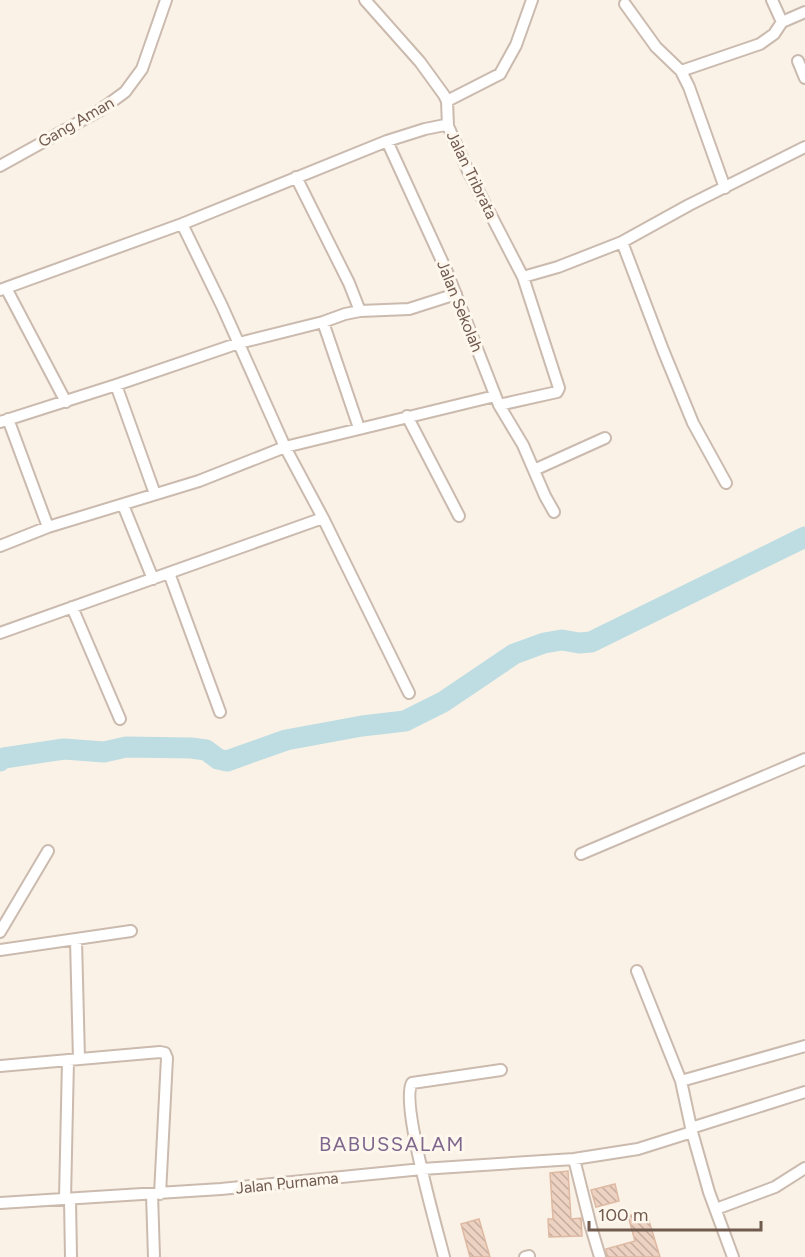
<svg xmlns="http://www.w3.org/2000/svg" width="805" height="1257" font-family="Figtree,sans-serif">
	<defs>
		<pattern id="building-back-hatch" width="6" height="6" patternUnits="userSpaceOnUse" patternTransform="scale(1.5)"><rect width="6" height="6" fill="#edd2c1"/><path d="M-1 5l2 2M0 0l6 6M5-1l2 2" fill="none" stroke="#c4ad9f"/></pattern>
	</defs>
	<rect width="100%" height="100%" fill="#faf2e7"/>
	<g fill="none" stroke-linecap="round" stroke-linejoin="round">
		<path stroke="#bddde2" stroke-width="21" d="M0,761L4,758L64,749L104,752L126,747L191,748L206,750L218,759L227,761L286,740L362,726L405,721L443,702L514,654L544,643L562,640L579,643L591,642L805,537"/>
	</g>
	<path fill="url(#building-back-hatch)" stroke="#deb9a3" stroke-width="1.5" d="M568,1171L571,1219L581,1218L582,1236L549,1237L548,1219H553L550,1173Z
		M615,1184L619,1201L596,1207L591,1190Z
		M646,1211L660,1257H607L606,1249L635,1241L628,1216Z
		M479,1219L490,1257H470L461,1224Z"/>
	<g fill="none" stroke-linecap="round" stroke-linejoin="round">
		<defs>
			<path id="minor" d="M365,0L420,62L444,95L447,101L448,126
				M772,0L782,22
				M625,4L656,47L681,71L689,87L725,188
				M798,61L805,78
				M681,71L760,44L774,34L782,22L805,12
				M447,101L500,74L516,45L532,0
				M387,141L447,272L499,405L523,445L545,496L554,512
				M0,166L99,111L125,92L142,69L166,0
				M182,224L222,306L285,447L323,518L409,693
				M622,242L663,350L693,423L726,483
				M6,288L66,402
				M0,290L182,224L387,141L425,129L445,125L448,126L468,171L523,277L558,267L622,242L689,205L805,147
				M360,311L409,309L456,294
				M323,322L359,428
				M116,385L155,494
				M499,405L557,392L559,388L523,277
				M407,416L459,516
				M8,419L48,527
				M0,422L116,385L239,343L323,322L345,314L360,311L349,283L296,177
				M534,470L605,438
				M123,505L153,579
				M0,546L48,527L199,481L285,447L495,396
				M169,573L220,712
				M72,607L120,719
				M0,633L323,518
				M581,854L805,759
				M0,932L48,851
				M76,940L79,1059
				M0,950L131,931
				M637,971L681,1081L692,1132L709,1192L733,1257
				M0,1066L160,1052L165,1053L167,1058L160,1194
				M681,1081L805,1046
				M691,1128L805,1092
				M574,1159L591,1227L600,1257
				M152,1194L154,1257
				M65,1199L68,1060
				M70,1199L71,1257
				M0,1203L221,1189L422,1169L574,1159L638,1149L692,1132
				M716,1209L775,1187L805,1168
				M444,1257C437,1229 400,1102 412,1083L501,1070
				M525,1257L529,1256"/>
		</defs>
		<use href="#minor" stroke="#cbbaae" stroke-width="14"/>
		<use href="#minor" stroke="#fff" stroke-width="10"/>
	</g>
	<g text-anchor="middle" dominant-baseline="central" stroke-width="6" stroke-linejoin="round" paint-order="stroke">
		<g font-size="16" fill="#715a4e" stroke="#fdf7ed">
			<text transform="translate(76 122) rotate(-30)">Gang Aman</text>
			<text transform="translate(472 175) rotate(64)">Jalan Tribrata</text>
			<text transform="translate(460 306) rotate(68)">Jalan Sekolah</text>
			<text transform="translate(287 1183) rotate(-6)">Jalan Purnama</text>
		</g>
		<g font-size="20" letter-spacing="1.5" fill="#7f668d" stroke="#fdf7ed">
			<text x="392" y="1144">BABUSSALAM</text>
		</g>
	</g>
	<path d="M589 1221v9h172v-9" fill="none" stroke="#715a4e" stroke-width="3"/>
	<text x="598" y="1221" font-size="18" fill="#715a4e" stroke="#fdf7ed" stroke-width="4.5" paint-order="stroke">100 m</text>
</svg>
